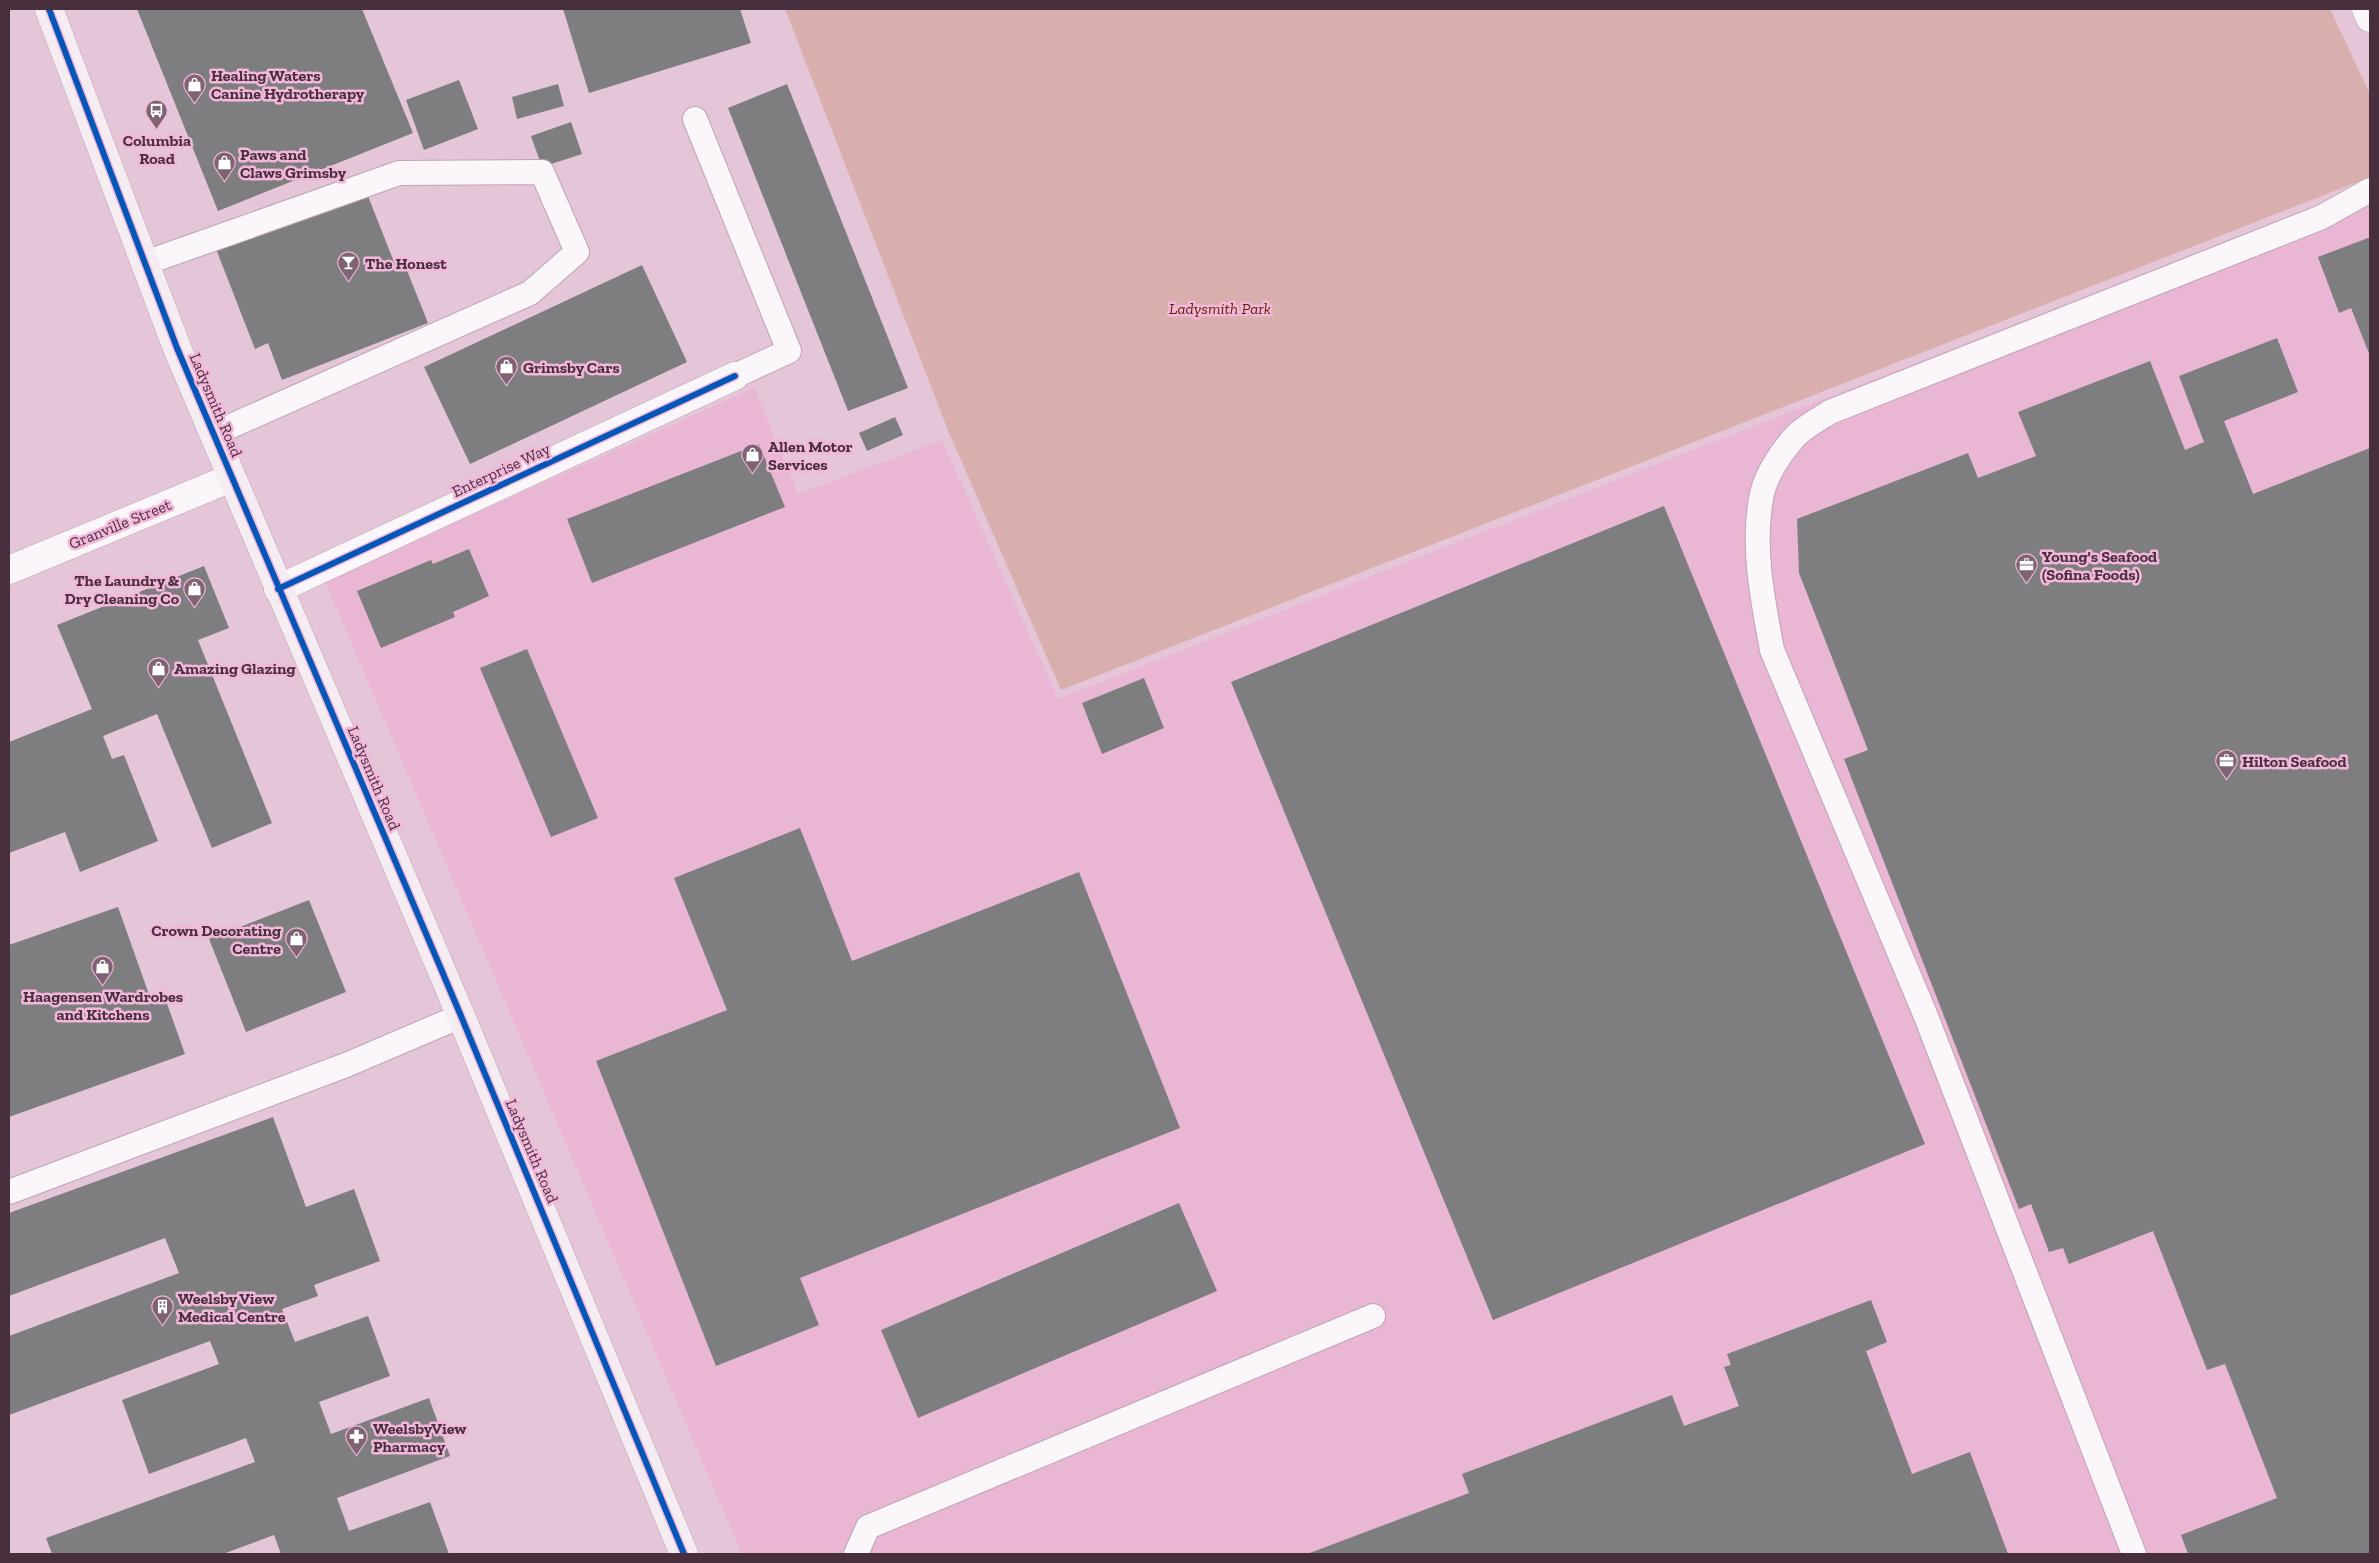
<svg xmlns="http://www.w3.org/2000/svg" width="2379" height="1563" font-family="'Zilla Slab',serif">
	<rect width="100%" height="100%" fill="#e5c5d8"/>
	<path fill="#e9b6d4" d="M2367,186L2370,194V1554H742L325,581L754,388L798,494L942,440L1058,699Z"/>
	<path fill="#d9afad" d="M785,9H2330L2370,94V177L1061,690L947,428Z"/>
	<path fill="#7e7e81" d="M137,9H362L413,133L218,211Z
		M563,9H740L751,43L589,93Z
		M459,80L478,129L424,150L406,100Z
		M558,84L564,106L517,119L512,97Z
		M787,84L908,388L848,411L728,108Z
		M571,122L582,154L542,167L531,136Z
		M366,191L394,262L402,258L428,323L282,380L268,343L255,349L216,249Z
		M2368,238L2370,239V356L2351,308L2339,313L2318,257Z
		M642,265L687,362L470,464L424,367Z
		M2277,338L2298,392L2224,421L2253,494L2370,448V1554H2188L2181,1535L2277,1498L2225,1364L2207,1370L2153,1231L2069,1264L2063,1248L2049,1252L2031,1204L2019,1209L1844,759L1868,750L1799,573L1797,519L1968,453L1978,478L2036,456L2018,412L2150,361L2185,450L2204,442L2179,376Z
		M895,417L903,435L867,451L859,433Z
		M759,444L785,507L592,583L567,519Z
		M1664,506L1925,1144L1493,1320L1231,682Z
		M469,549L489,596L453,612L455,617L381,648L357,591L431,560L433,564Z
		M204,566L229,628L198,640L272,823L212,848L157,714L103,736L112,759L124,755L158,841L80,872L65,832L9,853V742L92,709L57,625Z
		M527,649L598,818L551,837L480,668Z
		M1144,678L1164,728L1102,754L1082,703Z
		M800,828L852,961L1079,872L1180,1128L800,1278L819,1325L716,1366L596,1061L727,1010L674,878Z
		M309,900L346,992L246,1032L209,939Z
		M118,907L152,1003L165,998L185,1054L9,1117V945Z
		M273,1117L306,1207L354,1189L380,1261L314,1285L318,1296L282,1309L295,1342L368,1316L390,1376L319,1402L331,1434L429,1398L450,1456L337,1498L349,1531L430,1502L449,1554H281L274,1535L223,1554H52L46,1538L255,1462L246,1438L149,1474L122,1400L219,1364L210,1341L9,1415V1336L179,1273L165,1238L9,1296V1213Z
		M1179,1203L1217,1291L918,1418L881,1330Z
		M1871,1300L1887,1342L1866,1351L1912,1474L1970,1452L2008,1554H1307L1469,1493L1462,1474L1672,1395L1684,1426L1739,1406L1724,1367L1731,1365L1727,1354Z"/>
	<g fill="none" stroke-linecap="round" stroke-linejoin="round">
		<defs>
			<path id="lane" d="M695,119L789,351L735,376
				M145,263L399,173L542,172L577,252L530,293L213,434
				M9,1192L346,1065L461,1016
				M856,1554L868,1527L1373,1316
				M2134,1554L1925,1014L1772,650C1763,601 1752,548 1761,499C1764,478 1779,455 1793,439C1802,428 1818,420 1830,412L2322,217L2370,190"/>
			<path id="street" d="M2366,9L2370,18
				M9,570L231,478
				M278,589L735,376"/>
			<path id="secondary" d="M49,9L177,348L461,1016L684,1554"/>
		</defs>
		<use href="#lane" stroke="#bea5b4" stroke-width="26"/>
		<use href="#street" stroke="#bea5b4" stroke-width="29"/>
		<use href="#secondary" stroke="#bea5b4" stroke-width="29"/>
		<use href="#lane" stroke="#fbf6f9" stroke-width="24"/>
		<use href="#street" stroke="#fbf6f9" stroke-width="28"/>
		<use href="#secondary" stroke="#f5edf2" stroke-width="28"/>
		<defs>
			<path id="cycleway" d="M49,9L177,348L461,1016L684,1554
				M278,589L735,376"/>
		</defs>
		<use href="#cycleway" stroke="#f3b7da" stroke-width="9"/>
		<use href="#cycleway" stroke="#0057b8" stroke-width="6"/>
	</g>
	<defs>
		<symbol id="shop-pin" viewBox="-11 -11 22 30"><path d="M0 17L-7.5 6A9.5 9.5 0 1 1 7.5 6Z" fill="#7e6473" stroke="#f3b7da"/><path d="M-5-2.5h2.3a2.7 3.5 0 0 1 5.4 0H5L5.5 6h-11ZM-1.5-2.5h3a1.5 2.3 0 0 0-3 0Z" fill="#fff"/></symbol>
		<symbol id="bus-pin" viewBox="-11 -11 22 30"><path d="M0 17L-7.5 6A9.5 9.5 0 1 1 7.5 6Z" fill="#7e6473" stroke="#f3b7da"/><path d="M-5-6H5V4H4V6H2V4H-2V6H-4V4H-5ZM-3.5-4V0h7V-4ZM-3.5 1.2v1.5H-2V1.2ZM2 1.2v1.5H3.5V1.2Z" fill="#fff"/></symbol>
		<symbol id="bar-pin" viewBox="-11 -11 22 30"><path d="M0 17L-7.5 6A9.5 9.5 0 1 1 7.5 6Z" fill="#7e6473" stroke="#f3b7da"/><path d="M-6-5H6L.8 .8V4.5H3.5V6h-7V4.5H-.8V.8Z" fill="#fff"/></symbol>
		<symbol id="office-pin" viewBox="-11 -11 22 30"><path d="M0 17L-7.5 6A9.5 9.5 0 1 1 7.5 6Z" fill="#7e6473" stroke="#f3b7da"/><path d="M-6-3h4V-5.5h4V-3h4V5H-6ZM-1-4.5V-3h2v-1.5ZM-6 0V1H6V0Z" fill="#fff"/></symbol>
		<symbol id="building-pin" viewBox="-11 -11 22 30"><path d="M0 17L-7.5 6A9.5 9.5 0 1 1 7.5 6Z" fill="#7e6473" stroke="#f3b7da"/><path d="M-4-6H4V6H1V3H-1V6H-4ZM-2.5-4.3h1.7v1.8h-1.7ZM.8-4.3h1.7v1.8H.8ZM-2.5-1h1.7V.8h-1.7ZM.8-1h1.7V.8H.8Z" fill="#fff"/></symbol>
		<symbol id="pharmacy-pin" viewBox="-11 -11 22 30"><path d="M0 17L-7.5 6A9.5 9.5 0 1 1 7.5 6Z" fill="#7e6473" stroke="#f3b7da"/><path d="M-2-6h4v4h4v4h-4v4h-4v-4h-4v-4h4Z" fill="#fff"/></symbol>
	</defs>
	<g fill-rule="evenodd">
		<use href="#shop-pin" x="182" y="72" width="25" height="34"/>
		<use href="#bus-pin" x="144" y="98" width="25" height="34"/>
		<use href="#shop-pin" x="212" y="150" width="25" height="34"/>
		<use href="#bar-pin" x="336" y="250" width="25" height="34"/>
		<use href="#shop-pin" x="494" y="354" width="25" height="34"/>
		<use href="#shop-pin" x="740" y="442" width="25" height="34"/>
		<use href="#office-pin" x="2014" y="552" width="25" height="34"/>
		<use href="#shop-pin" x="182" y="576" width="25" height="34"/>
		<use href="#shop-pin" x="146" y="656" width="25" height="34"/>
		<use href="#office-pin" x="2214" y="748" width="25" height="34"/>
		<use href="#shop-pin" x="284" y="926" width="25" height="34"/>
		<use href="#shop-pin" x="90" y="954" width="25" height="34"/>
		<use href="#building-pin" x="150" y="1294" width="25" height="34"/>
		<use href="#pharmacy-pin" x="344" y="1424" width="25" height="34"/>
	</g>
	<g text-anchor="middle" dominant-baseline="central" stroke-width="5" stroke-linejoin="round" paint-order="stroke">
		<g font-size="16" font-weight="bold" fill="#472f3d" stroke="#f3b7da" text-anchor="start">
			<text x="211" y="75">Healing Waters<tspan x="211" dy="18">Canine Hydrotherapy</tspan></text>
			<text x="157" y="140" text-anchor="middle">Columbia<tspan x="157" dy="18">Road</tspan></text>
			<text x="240" y="154">Paws and<tspan x="240" dy="18">Claws Grimsby</tspan></text>
			<text x="365" y="263">The Honest</text>
			<text x="523" y="367">Grimsby Cars</text>
			<text x="768" y="446">Allen Motor<tspan x="768" dy="18">Services</tspan></text>
			<text x="2042" y="556">Young's Seafood<tspan x="2042" dy="18">(Sofina Foods)</tspan></text>
			<text x="179" y="580" text-anchor="end">The Laundry &amp;<tspan x="179" dy="18">Dry Cleaning Co</tspan></text>
			<text x="174" y="668">Amazing Glazing</text>
			<text x="2242" y="761">Hilton Seafood</text>
			<text x="281" y="930" text-anchor="end">Crown Decorating<tspan x="281" dy="18">Centre</tspan></text>
			<text x="103" y="996" text-anchor="middle">Haagensen Wardrobes<tspan x="103" dy="18">and Kitchens</tspan></text>
			<text x="178" y="1298">Weelsby View<tspan x="178" dy="18">Medical Centre</tspan></text>
			<text x="373" y="1428">WeelsbyView<tspan x="373" dy="18">Pharmacy</tspan></text>
		</g>
		<g font-size="16" font-style="italic" fill="#632404" stroke="#f3b7da">
			<text x="1220" y="308">Ladysmith Park</text>
		</g>
		<g font-size="16" fill="#472f3d" stroke="#f3b7da">
			<text transform="translate(216 405) rotate(67)">Ladysmith Road</text>
			<text transform="translate(501 470) rotate(-25)">Enterprise Way</text>
			<text transform="translate(120 524) rotate(-22)">Granville Street</text>
			<text transform="translate(374 778) rotate(67)">Ladysmith Road</text>
			<text transform="translate(532 1151) rotate(67)">Ladysmith Road</text>
		</g>
	</g>
	<rect width="2379" height="1563" fill="none" stroke="#472f3d" stroke-width="20"/>
</svg>
